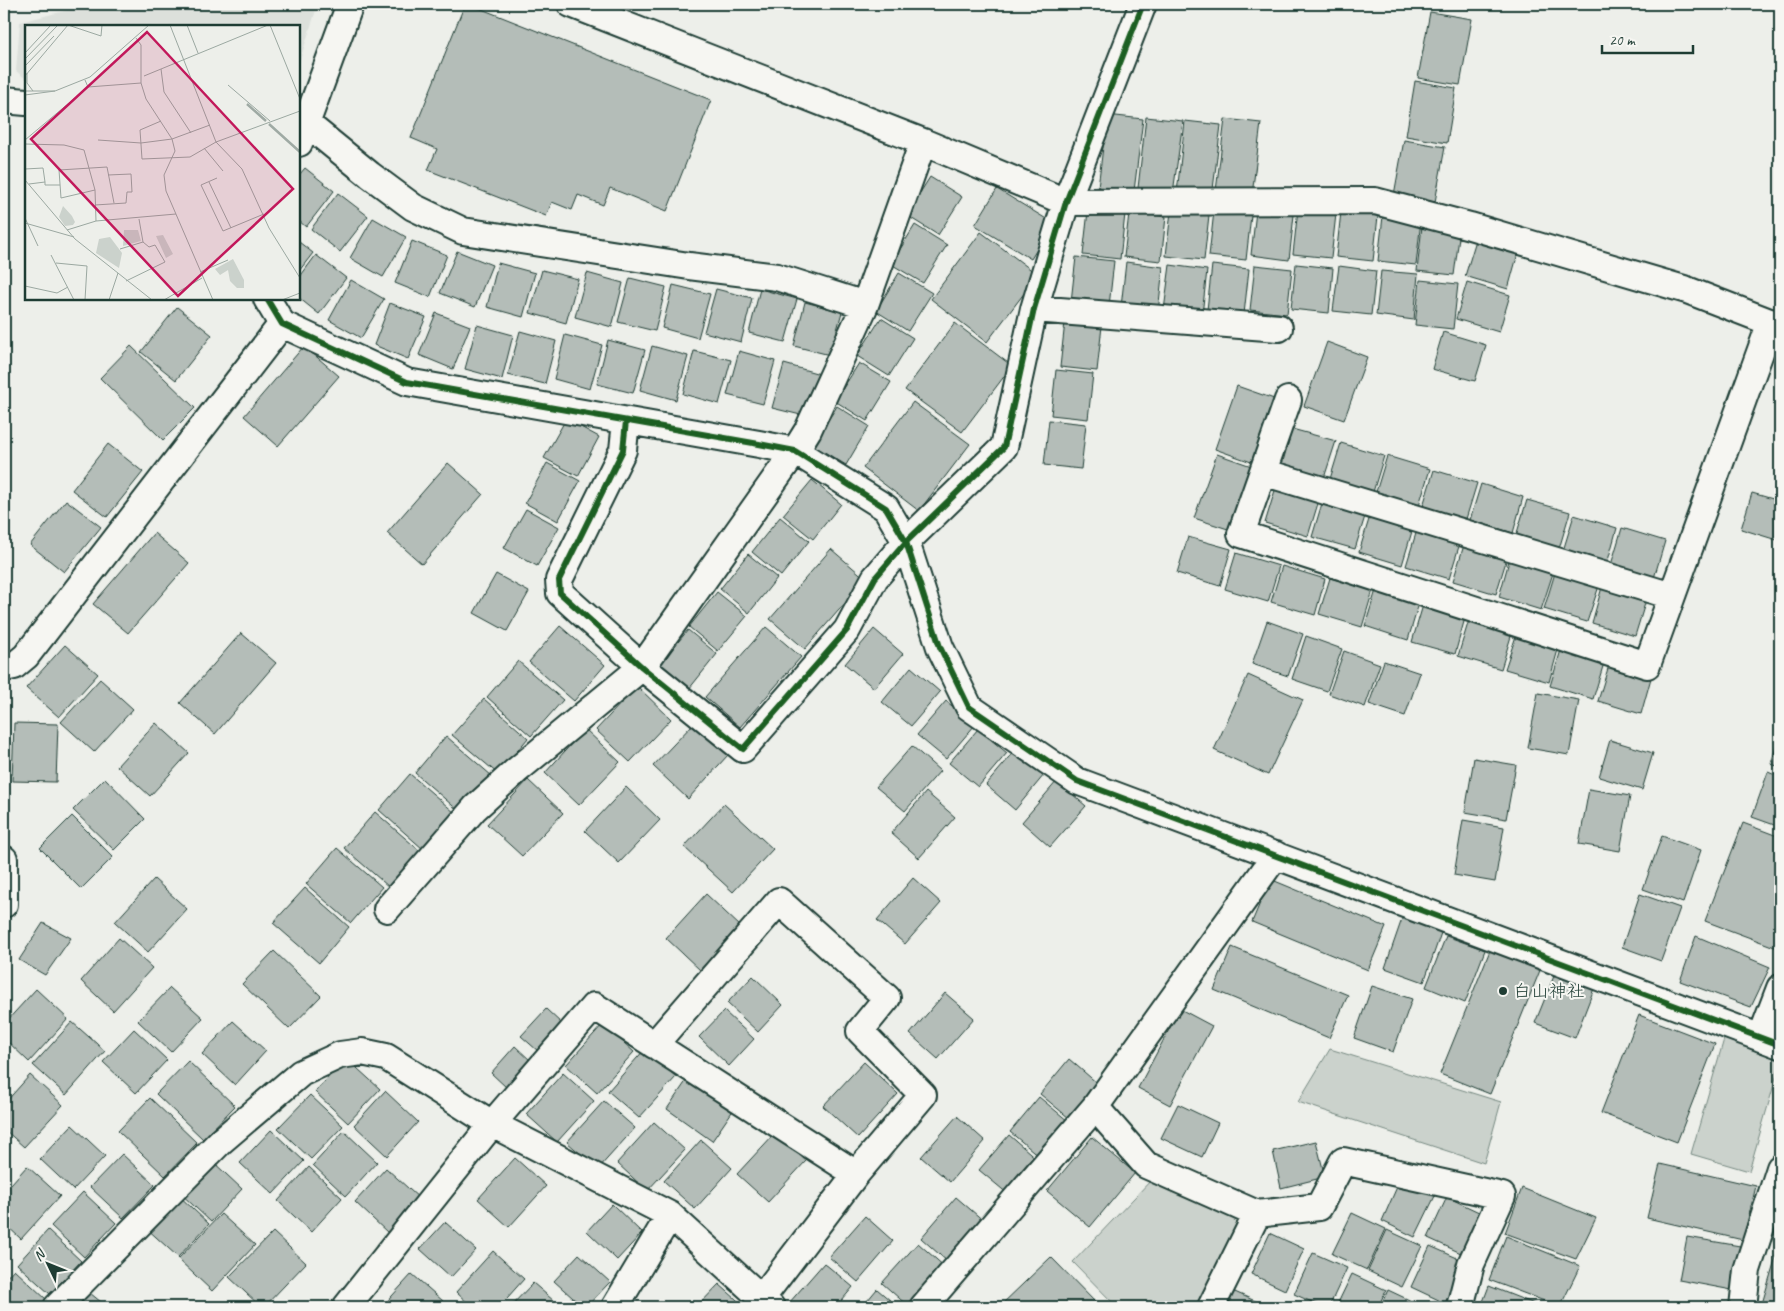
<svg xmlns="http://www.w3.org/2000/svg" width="1784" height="1311" font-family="Caveat,'Klee One',sans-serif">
	<rect width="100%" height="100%" fill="#edefea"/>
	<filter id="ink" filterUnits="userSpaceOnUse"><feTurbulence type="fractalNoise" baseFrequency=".02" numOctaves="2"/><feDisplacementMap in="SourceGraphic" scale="10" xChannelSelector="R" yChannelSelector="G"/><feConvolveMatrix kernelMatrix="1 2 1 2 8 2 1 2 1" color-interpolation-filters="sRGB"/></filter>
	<g filter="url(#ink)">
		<path fill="#dce0db" d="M93,4H318L299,63V26H26V79L16,71L20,22Z"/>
		<path fill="#cbd2cc" stroke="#758880" d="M1724,1039L1780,1055V1064L1749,1171L1691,1154Z
			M1330,1049L1501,1102L1484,1163L1298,1102Z
			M1154,1177L1244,1222L1199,1307H1117L1073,1262Z"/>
		<path fill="#b4bdb8" stroke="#1f3d34" d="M465,4H469L711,100L667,211L610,188L603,205L578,195L572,210L552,202L546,216L428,170L437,149L411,138Z
			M1430,12L1472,19L1460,85L1418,78Z
			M1415,81L1456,88L1447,143L1406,136Z
			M1107,115L1143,119L1134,191L1098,187Z
			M1146,117L1183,121L1173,193L1138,188Z
			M1225,119L1261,123L1252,195L1216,191Z
			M1185,121L1221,125L1212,197L1177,193Z
			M1404,140L1445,147L1435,202L1394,195Z
			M305,168L334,191L306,227L299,221V175Z
			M930,177L962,197L938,235L906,215Z
			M997,189L1053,223L1031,259L975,225Z
			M338,193L368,216L340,252L311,229Z
			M1298,209L1336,214L1331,258L1293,254Z
			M1088,211L1125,214L1120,259L1083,255Z
			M1171,211L1209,215L1204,260L1166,256Z
			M1214,211L1251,215L1246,260L1209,256Z
			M1256,211L1294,215L1289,260L1251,255Z
			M1341,212L1378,216L1373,261L1336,257Z
			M1129,213L1166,217L1161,261L1124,257Z
			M1383,216L1421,220L1416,265L1378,261Z
			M373,218L406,237L383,277L350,258Z
			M915,225L947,245L923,283L891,264Z
			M1422,226L1460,230L1454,275L1417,271Z
			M981,232L1038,275L987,342L931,299Z
			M1476,240L1518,253L1508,289L1465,276Z
			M412,241L447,255L430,297L395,283Z
			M299,242L313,253L299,271Z
			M457,251L492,265L475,307L440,293Z
			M316,255L346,278L319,314L299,298V278Z
			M1076,257L1114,261L1109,306L1071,302Z
			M1126,262L1163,267L1158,312L1121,307Z
			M498,263L535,273L523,317L487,307Z
			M1296,264L1333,268L1329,313L1291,309Z
			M1170,265L1207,270L1202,315L1164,310Z
			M1212,265L1249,269L1244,314L1207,310Z
			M1255,265L1292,269L1287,314L1250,310Z
			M1339,266L1376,271L1371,315L1333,311Z
			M542,270L578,279L566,323L530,313Z
			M1381,271L1418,274L1414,320L1376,315Z
			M587,273L623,283L612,327L575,317Z
			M899,273L932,293L908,331L876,311Z
			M630,278L666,287L655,331L618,322Z
			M351,280L384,299L361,338L329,320Z
			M1420,280L1458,284L1453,329L1415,325Z
			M1467,282L1510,295L1499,332L1456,319Z
			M673,285L710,294L698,338L662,328Z
			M716,289L752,298L741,342L704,332Z
			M760,289L797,299L785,342L749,333Z
			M805,302L842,312L830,355L794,346Z
			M390,303L426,317L408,359L374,345Z
			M177,307L212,335L176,380L141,352Z
			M436,313L470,326L453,369L419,355Z
			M881,318L913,338L889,376L857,356Z
			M1065,322L1102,326L1097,371L1060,367Z
			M955,323L1012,366L962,432L905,390Z
			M477,325L513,335L502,379L465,369Z
			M520,331L556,341L545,384L508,375Z
			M1443,332L1486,345L1475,381L1432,369Z
			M565,335L602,345L590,389L554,379Z
			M608,340L645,350L633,393L597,384Z
			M1327,342L1367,357L1344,420L1304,406Z
			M131,346L195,408L163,440L100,378Z
			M304,346L339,376L278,446L244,416Z
			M652,346L688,356L676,400L640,390Z
			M694,351L731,360L719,404L683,394Z
			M739,351L775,361L763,404L727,395Z
			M859,363L891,382L867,421L835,401Z
			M784,364L820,374L809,417L772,408Z
			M1056,370L1093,374L1088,419L1051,415Z
			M1237,386L1277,400L1254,463L1215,449Z
			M913,402L970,444L919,511L863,468Z
			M837,406L869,426L846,465L813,445Z
			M566,419L599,437L578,476L544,458Z
			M1049,420L1086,424L1081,469L1044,465Z
			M1292,429L1336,441L1324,478L1282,465Z
			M1341,443L1384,456L1373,492L1330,479Z
			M108,444L143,472L107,517L72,490Z
			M1217,454L1257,468L1234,531L1194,518Z
			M1387,456L1430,469L1419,505L1376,492Z
			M448,463L483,494L422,564L387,533Z
			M547,463L580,481L558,521L525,503Z
			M1434,470L1477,483L1466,519L1423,506Z
			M812,480L841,504L813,539L783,515Z
			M1481,484L1523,497L1513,533L1470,520Z
			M1276,487L1319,500L1308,536L1265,523Z
			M1752,493L1780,501V541L1741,529Z
			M66,500L101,527L64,572L30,545Z
			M1323,500L1366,513L1355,549L1312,537Z
			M1527,500L1570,512L1559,549L1516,536Z
			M526,509L559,527L537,566L504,548Z
			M1574,515L1617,528L1607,564L1563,551Z
			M1370,516L1413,528L1402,565L1359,552Z
			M780,517L809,541L781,576L752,552Z
			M1622,528L1665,541L1654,578L1611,565Z
			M1417,530L1460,543L1449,579L1406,566Z
			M154,533L189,563L128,633L93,604Z
			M1188,537L1231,549L1220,586L1177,573Z
			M1464,545L1507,558L1496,594L1453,581Z
			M831,549L866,579L805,649L770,619Z
			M1236,553L1279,566L1268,602L1225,589Z
			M748,554L777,578L749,613L720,589Z
			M1509,561L1553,573L1541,610L1499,597Z
			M1282,566L1325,579L1315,615L1271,602Z
			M1555,573L1599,586L1587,622L1544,609Z
			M496,574L529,592L507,631L474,613Z
			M1330,578L1373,590L1362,627L1319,614Z
			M1602,587L1646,600L1635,636L1592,623Z
			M1376,590L1419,603L1408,640L1365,626Z
			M717,592L747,616L718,651L689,627Z
			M1423,605L1465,618L1455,654L1412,642Z
			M1469,620L1512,633L1501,669L1458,656Z
			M1267,621L1303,634L1288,676L1252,664Z
			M560,626L605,665L574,701L529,662Z
			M766,627L801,657L740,727L705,697Z
			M874,629L903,654L874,688L845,664Z
			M688,630L717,654L689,689L659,665Z
			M241,633L276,663L215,734L180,703Z
			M1517,633L1559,646L1549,682L1505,669Z
			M1306,636L1342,649L1327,691L1292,679Z
			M65,645L98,674L59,717L26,688Z
			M1561,650L1604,663L1593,699L1550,686Z
			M1344,651L1380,664L1365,707L1329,694Z
			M518,661L563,700L531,736L487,697Z
			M1384,661L1420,673L1405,716L1369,704Z
			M1609,665L1651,678L1641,714L1598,701Z
			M911,667L940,692L911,726L882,702Z
			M1248,675L1303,700L1268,775L1214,750Z
			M100,679L133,709L94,752L61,722Z
			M637,686L671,719L630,762L596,730Z
			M1538,693L1579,700L1569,755L1528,748Z
			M484,699L528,738L498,774L452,735Z
			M946,701L975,725L946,759L917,735Z
			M14,723L58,724L56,782L12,781Z
			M156,723L189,753L150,796L117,766Z
			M694,723L728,755L688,799L653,766Z
			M585,729L620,762L579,805L545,773Z
			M978,729L1007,753L978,787L949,763Z
			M1780,733V767L1771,764Z
			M446,736L492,776L460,812L415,773Z
			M1610,740L1653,753L1642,790L1599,777Z
			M912,746L940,771L905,811L876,787Z
			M1015,751L1044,775L1015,810L986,785Z
			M1474,758L1516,765L1506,819L1465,812Z
			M1768,772L1780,777V827L1752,817Z
			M410,774L455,813L423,849L379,810Z
			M105,778L145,819L114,850L73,810Z
			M528,780L563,813L522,856L487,824Z
			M1057,781L1086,806L1050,847L1022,822Z
			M626,787L660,820L619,863L585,831Z
			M1589,789L1630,796L1620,851L1579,844Z
			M926,792L955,817L919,858L891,833Z
			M724,804L773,849L733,892L684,847Z
			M375,812L420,851L389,887L344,848Z
			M72,816L113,857L81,889L40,848Z
			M1463,820L1504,827L1495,882L1454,875Z
			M1743,823L1780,837V949L1705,921Z
			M1662,836L1701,850L1683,903L1643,889Z
			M337,848L382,887L351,923L306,884Z
			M913,878L941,903L905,944L877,920Z
			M154,879L187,909L148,952L115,922Z
			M1270,879L1386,927L1368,970L1252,922Z
			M305,888L349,927L319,963L273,923Z
			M706,894L741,927L700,970L666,938Z
			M1640,894L1680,908L1661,961L1622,947Z
			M1403,916L1442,930L1424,982L1385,968Z
			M43,923L71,938L45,975L19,960Z
			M1446,936L1485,950L1465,1003L1426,987Z
			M1696,936L1770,967L1751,1007L1680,981Z
			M119,938L152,968L113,1011L81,981Z
			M1493,943L1543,963L1490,1094L1440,1074Z
			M1232,947L1348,995L1329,1038L1214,990Z
			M274,951L321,996L289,1029L242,984Z
			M1556,971L1595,986L1575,1038L1535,1023Z
			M753,976L783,1005L758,1032L727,1003Z
			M1372,986L1412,999L1393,1052L1354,1038Z
			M170,988L203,1018L171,1052L138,1021Z
			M36,989L68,1019L29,1062L4,1038V1024Z
			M945,993L974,1018L938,1059L910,1034Z
			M546,1009L562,1024L538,1051L521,1036Z
			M1180,1009L1212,1026L1170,1105L1138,1088Z
			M724,1011L754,1039L729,1066L699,1037Z
			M1639,1015L1715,1044L1677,1142L1601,1113Z
			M233,1021L266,1051L235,1085L202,1054Z
			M72,1022L105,1051L66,1095L33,1065Z
			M603,1024L634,1052L597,1093L566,1065Z
			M134,1029L167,1060L136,1093L103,1062Z
			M515,1046L531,1061L507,1088L491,1073Z
			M645,1049L676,1077L639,1118L608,1091Z
			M346,1058L380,1089L348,1123L315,1092Z
			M1069,1059L1098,1084L1069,1118L1040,1094Z
			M188,1061L235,1106L203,1139L156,1094Z
			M864,1062L898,1094L858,1138L823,1106Z
			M563,1073L594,1101L557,1142L526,1114Z
			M691,1074L736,1106L712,1141L667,1109Z
			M30,1075L63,1105L24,1147L4,1129V1104Z
			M385,1091L418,1122L387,1156L354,1125Z
			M310,1095L343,1126L311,1159L278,1128Z
			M1039,1097L1068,1121L1039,1156L1010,1132Z
			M150,1098L197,1143L165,1176L118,1131Z
			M604,1101L635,1128L598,1169L567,1142Z
			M1178,1104L1218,1123L1202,1157L1161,1138Z
			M957,1116L985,1141L950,1182L921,1157Z
			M654,1122L685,1150L647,1191L617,1163Z
			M72,1125L105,1156L73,1190L40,1159Z
			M271,1130L304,1161L273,1194L240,1163Z
			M344,1131L377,1162L346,1196L313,1165Z
			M775,1133L806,1161L768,1202L737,1174Z
			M1009,1135L1037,1159L1008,1194L979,1170Z
			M1092,1137L1135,1173L1090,1227L1047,1191Z
			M701,1140L732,1168L695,1209L664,1181Z
			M1316,1141L1325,1177L1281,1188L1273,1151Z
			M122,1154L155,1185L123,1218L90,1187Z
			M209,1158L242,1189L211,1222L178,1191Z
			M515,1158L546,1186L509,1227L478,1199Z
			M1660,1164L1756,1186L1743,1240L1647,1218Z
			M27,1166L60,1196L21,1239L4,1223V1192Z
			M309,1167L342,1198L311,1232L278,1201Z
			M386,1168L420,1199L388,1233L355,1202Z
			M1400,1180L1435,1196L1415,1237L1382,1221Z
			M1522,1188L1596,1218L1576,1259L1505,1233Z
			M83,1192L116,1223L84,1257L51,1226Z
			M176,1193L209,1224L178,1257L145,1227Z
			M956,1197L985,1222L949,1263L921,1238Z
			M1447,1197L1481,1213L1463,1254L1428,1238Z
			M612,1204L642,1233L617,1260L587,1231Z
			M1780,1205V1227L1774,1225Z
			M1352,1213L1386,1229L1367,1270L1332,1254Z
			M221,1214L255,1245L212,1291L178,1259Z
			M865,1216L893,1241L858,1282L829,1257Z
			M445,1222L476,1250L451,1277L420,1249Z
			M48,1230L81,1261L50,1294L17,1264Z
			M1387,1230L1422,1246L1402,1287L1368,1271Z
			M273,1232L306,1263L264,1307H261L229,1277Z
			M1270,1233L1304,1249L1285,1290L1251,1274Z
			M1506,1236L1580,1266L1560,1307L1489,1280Z
			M1687,1237L1740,1246L1732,1290L1679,1280Z
			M918,1243L946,1268L912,1307H909L882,1283Z
			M1430,1246L1464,1261L1445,1303L1411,1287Z
			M493,1251L524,1279L499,1307H472L456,1292Z
			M1313,1253L1347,1268L1329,1307H1323L1294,1294Z
			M1777,1253L1780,1254V1307H1761Z
			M579,1254L610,1282L586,1307H583L554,1281Z
			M1051,1257L1099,1306L999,1307Z
			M824,1263L853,1287L836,1307H793L789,1303Z
			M14,1269L47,1300L40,1307H4V1280Z
			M412,1274L443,1301L438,1307H382Z
			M1352,1274L1386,1290L1378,1307H1336Z
			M533,1283L561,1307H510Z
			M719,1284L745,1307H697Z
			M1489,1286L1542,1307H1481Z
			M877,1289L898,1307H862Z
			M1228,1289L1262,1304L1260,1307H1219Z
			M1388,1290L1422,1306L1421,1307H1380Z
			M90,1293L107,1307H77Z
			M445,1302L452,1307H440Z"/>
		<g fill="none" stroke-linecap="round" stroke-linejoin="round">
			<defs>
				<path id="street" d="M571,4L923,142L1066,202L1375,201L1470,226L1687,290L1780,326
					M4,100L26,102
					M306,123L370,175L413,207L463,231L689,266L777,277L865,305
					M299,143L350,4
					M267,299L282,324L407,382L759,444L795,451L886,508L906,542L940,647L969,707L1077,781L1780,1045
					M1034,309L1279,328
					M1288,400L1241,534L1647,665L1771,322
					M626,421L623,450L559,580L560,593L642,667L743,749L847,630L875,578L906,542L1004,447L1034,309L1066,202L1143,4
					M1263,472L1672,596
					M4,668L14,666L26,656L282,324
					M4,859V904
					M387,909L475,808L516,771L642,667L795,451L808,430L865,305L923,142
					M1761,1038L1780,988
					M654,1045L779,901L887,998L860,1031L923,1095L856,1174L761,1299
					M1095,1107L1146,1165L1257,1214
					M57,1307L221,1141L301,1073L340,1055L362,1052L386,1057L492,1124L670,1215L771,1307
					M346,1307L492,1124L594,1006L856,1174
					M615,1307L670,1215
					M923,1307L1095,1107L1276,855
					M1211,1307L1257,1214L1319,1207L1343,1161L1502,1196L1471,1264L1460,1307
					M1743,1307L1747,1270L1780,1168"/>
			</defs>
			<use href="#street" stroke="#1f3d34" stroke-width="30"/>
			<use href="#street" stroke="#f6f6f2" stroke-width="26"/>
			<defs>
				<path id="cycleway" d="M267,299L282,324L407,382L759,444L795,451L886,508L906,542L940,647L969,707L1077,781L1780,1045
					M626,421L623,450L559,580L560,593L642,667L743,749L847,630L875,578L906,542L1004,447L1034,309L1066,202L1143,4"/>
			</defs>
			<use href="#cycleway" stroke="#f6f6f2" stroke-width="9"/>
			<use href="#cycleway" stroke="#1b5e20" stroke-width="6"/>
		</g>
	</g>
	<circle fill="#1f3d34" stroke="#f6f6f2" stroke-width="2" cx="1503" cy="991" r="5"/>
	<g text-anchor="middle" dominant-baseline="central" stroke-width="4" stroke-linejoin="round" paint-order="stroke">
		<g font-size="18" fill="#1f3d34" stroke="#f6f6f2" text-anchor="start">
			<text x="1513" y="991">白山神社</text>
		</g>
	</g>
	<g transform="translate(25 25)">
		<rect width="275" height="275" fill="#edefea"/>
		<path d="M38,181L47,191L50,197L48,200L40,201L34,192ZM99,205H113L116,216L98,221ZM138,210L148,229L141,233L131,211ZM85,212L97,228L94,243L71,228L74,214ZM208,234L219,255V263H212L205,256L203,245L195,250L190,244Z" fill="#cbd2cc"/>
		<path fill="none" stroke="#9faaa4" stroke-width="2.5" d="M222,79L241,96M244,99L275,127"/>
		<path fill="none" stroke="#9ba8a1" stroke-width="1" d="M43,0L76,11L77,0M145,0L191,117L217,144L244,203L275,253M162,0L173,28M245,0L275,74M111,13L116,20V58L121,74L147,114L150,126L139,150L141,166L188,275M0,28L26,0M0,34L33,0M0,41L29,11M136,44L139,67L166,108M2,48V58L8,66M0,51L43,0M119,51L243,0M203,60L245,96M63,62L116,58M0,66H30L0,70M30,66L65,52L124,0M136,96L115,105L117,134L165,132L191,117L275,86M0,115L63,62L60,55M73,115L116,118L147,114L185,100M0,119L39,120L59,125L70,165L71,196M179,123L198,146M0,144L18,143L20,157L4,159M192,153L176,160L198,206L239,189M0,155L50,214L127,275M20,157V160H35M184,157L206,203M70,165L36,173L34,145L82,142L89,178M70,180L101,178L102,167H107L106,149L83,150M0,193L13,221M114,194L118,217M0,198L49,212M42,205L71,196L151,189M95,224L118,217L124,222L130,220L140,237L101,256M26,230L49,275M31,238L62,241L60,275M175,247L203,235M0,261L32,268L43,262M84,275L93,248M139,275L177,253M257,275L275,268"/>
		<path fill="#c2185b" fill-opacity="0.15" stroke="#c2185b" stroke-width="2.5" d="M122,7L268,164L153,271L6,114Z"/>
		<rect width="275" height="275" fill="none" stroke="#1f3d34" stroke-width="2.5"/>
	</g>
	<rect width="1784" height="1311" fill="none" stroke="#f6f6f2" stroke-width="20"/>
	<rect x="10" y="10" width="1764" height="1291" fill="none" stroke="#1f3d34" stroke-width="2" filter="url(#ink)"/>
	<g transform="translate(48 1264) rotate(313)" stroke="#f6f6f2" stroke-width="4" paint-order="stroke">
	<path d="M0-4L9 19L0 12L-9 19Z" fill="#1f3d34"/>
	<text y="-8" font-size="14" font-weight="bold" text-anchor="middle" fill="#1f3d34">N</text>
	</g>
	<path d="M1602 45v8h91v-8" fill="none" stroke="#1f3d34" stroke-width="2.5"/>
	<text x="1609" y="45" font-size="15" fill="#1f3d34" stroke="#f6f6f2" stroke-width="4" paint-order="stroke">20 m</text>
</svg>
